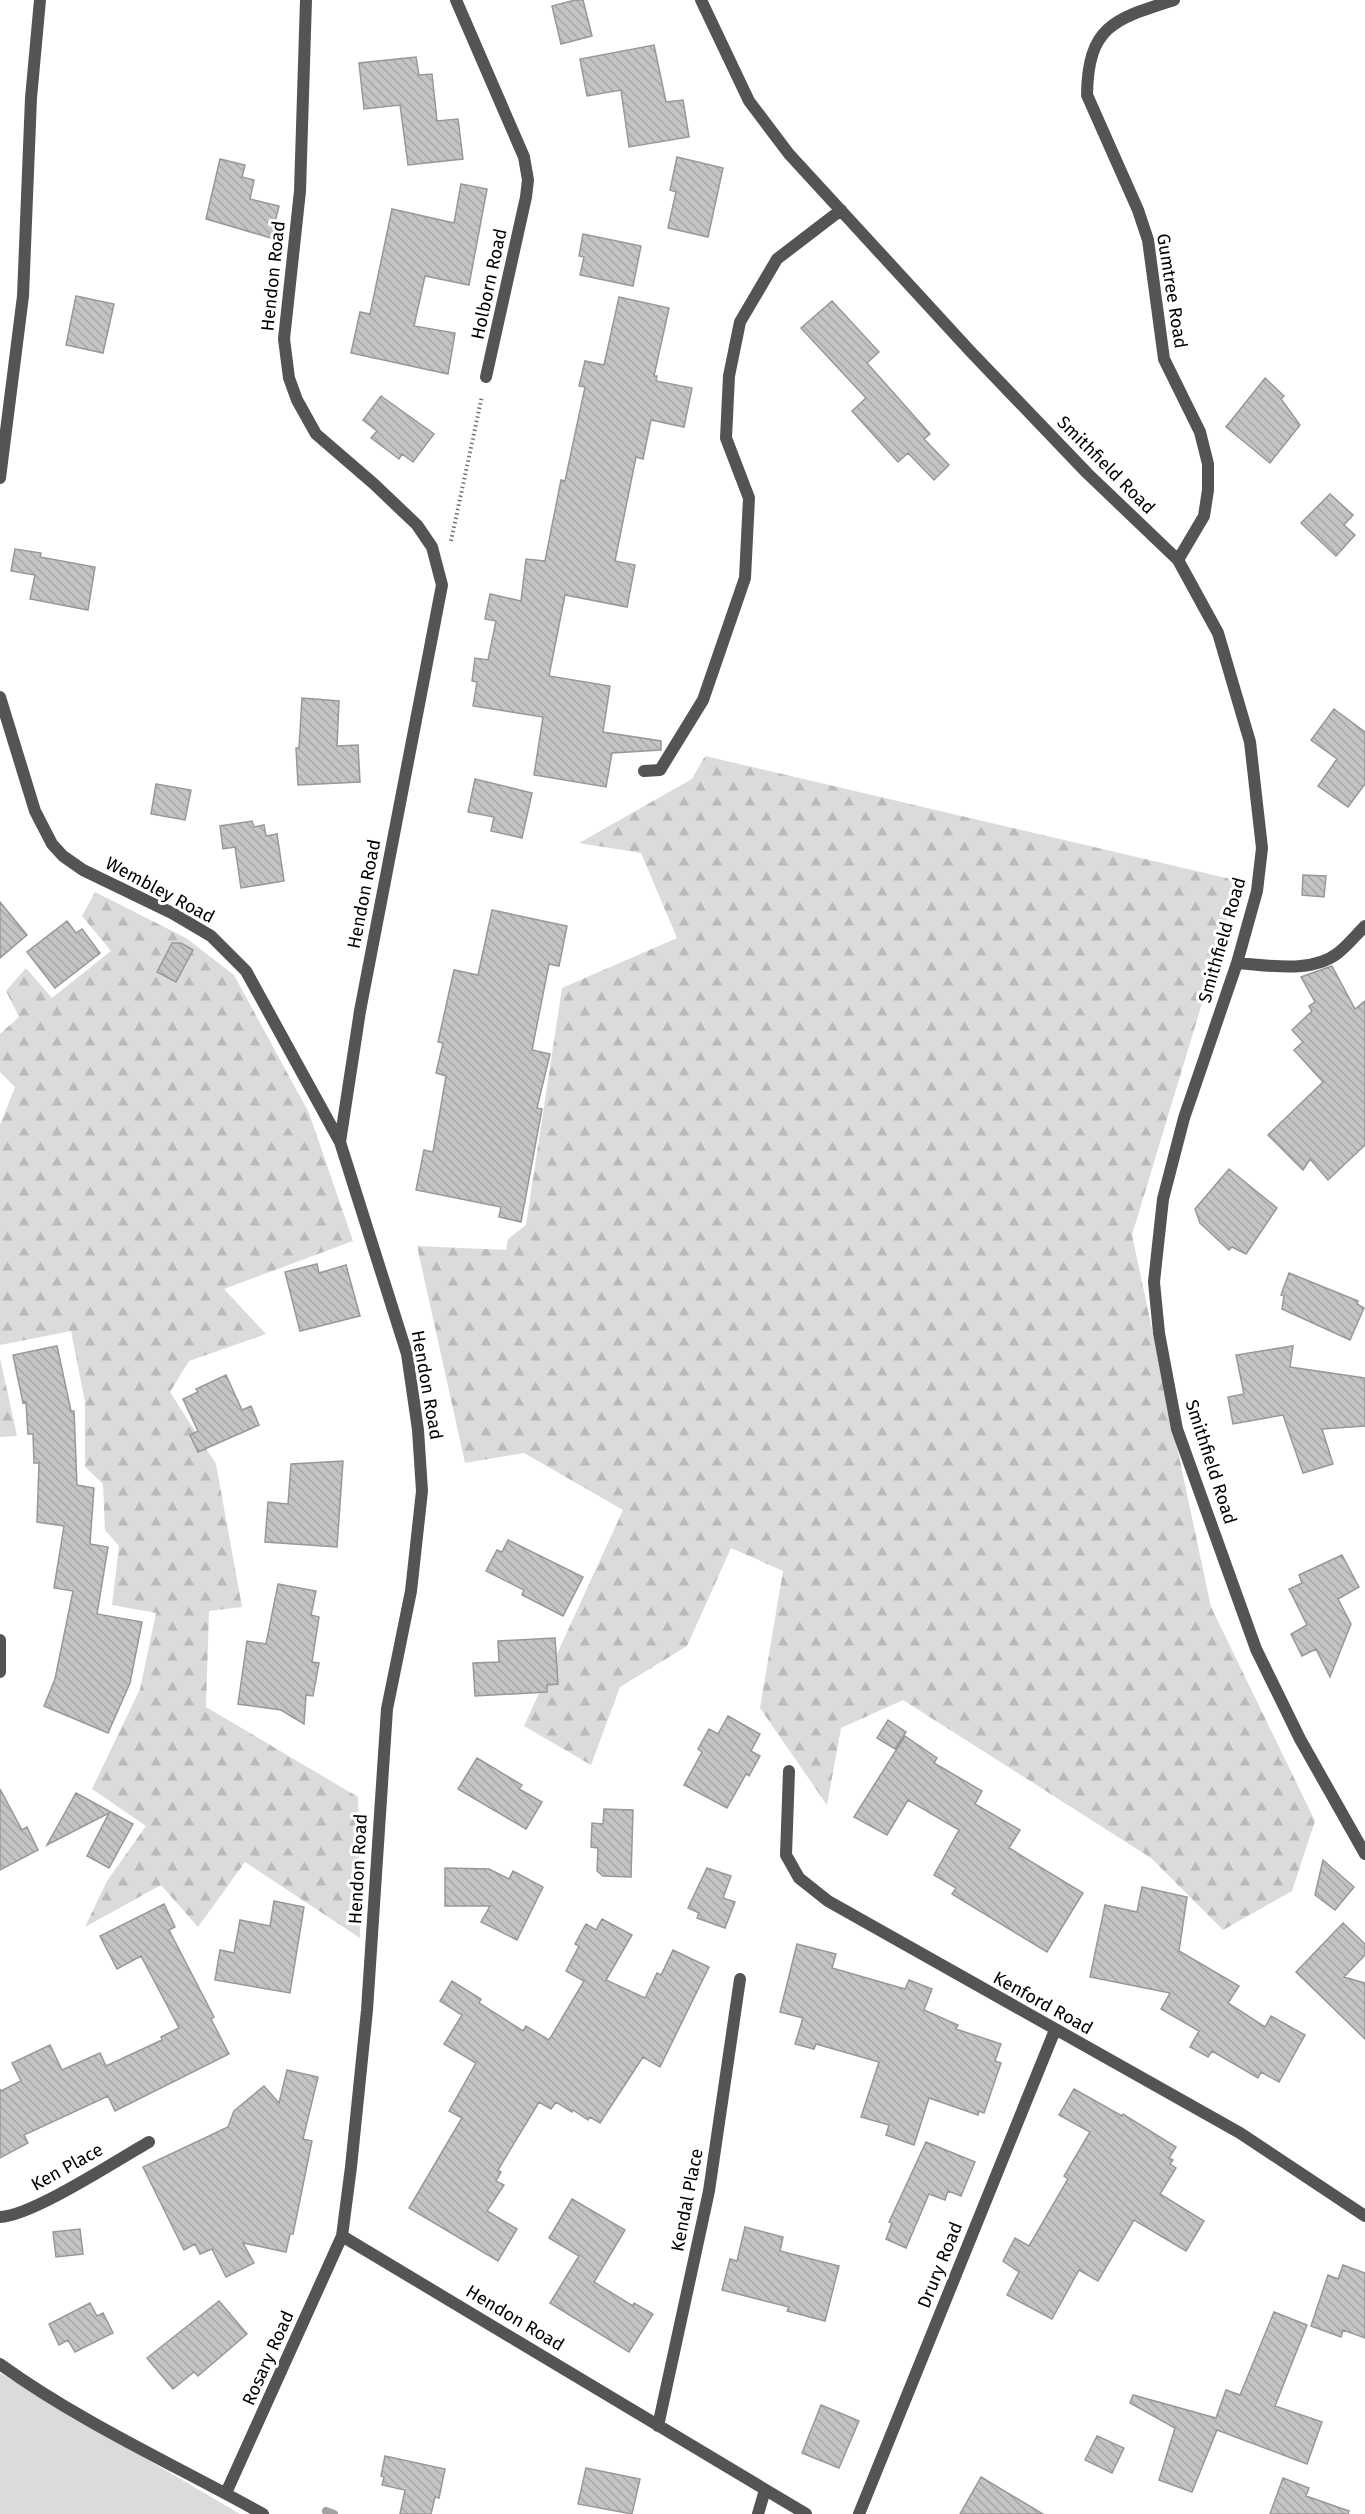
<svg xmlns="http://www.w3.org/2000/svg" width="1365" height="2514" font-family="'Fira Sans',sans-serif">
	<defs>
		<pattern id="forest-firs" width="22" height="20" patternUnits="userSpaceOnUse" patternTransform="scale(1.5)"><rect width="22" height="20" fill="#dbdbdb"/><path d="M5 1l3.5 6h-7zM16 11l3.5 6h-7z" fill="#bababa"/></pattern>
		<pattern id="building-back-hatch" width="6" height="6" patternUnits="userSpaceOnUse" patternTransform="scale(1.5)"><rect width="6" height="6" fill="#c4c4c4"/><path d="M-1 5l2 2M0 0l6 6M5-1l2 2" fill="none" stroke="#a7a7a7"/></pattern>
	</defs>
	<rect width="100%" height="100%" fill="#fff"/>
	<path fill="#dbdbdb" d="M0,2373L240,2514H0Z"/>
	<path fill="url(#forest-firs)" d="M705,756L1239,881L1132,1235L1211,1607L1315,1821L1292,1891L1223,1930L1151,1858L903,1700L841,1728L827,1805L760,1708L783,1571L731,1548L687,1646L620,1687L591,1765L524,1726L623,1510L524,1453L465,1463L417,1246L506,1250L508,1239L526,1225L562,988L677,938L641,853L579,843L692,779Z
		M95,892L186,938L234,975L309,1113L353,1241L224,1289L266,1334L189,1361L170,1392L216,1464L242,1607L209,1611L206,1707L358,1797L360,1938L245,1862L198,1927L161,1885L85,1927L107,1881L146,1826L92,1789L140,1689L156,1613L112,1605L119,1546L105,1530L103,1484L85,1467V1402L71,1331L0,1345V1125L15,1087L0,1072V1034L19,1017L6,991L26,968L52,998L111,951L82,916Z
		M0,1358L17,1436L0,1437Z"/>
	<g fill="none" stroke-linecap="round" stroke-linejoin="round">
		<path stroke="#a2a2a2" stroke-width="8" d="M326,2511L334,2514"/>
	</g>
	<path fill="url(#building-back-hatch)" stroke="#989898" stroke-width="1.5" d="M575,0H583L592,36L561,44L552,6Z
		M654,45L666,102L683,100L689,137L629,147L621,90L587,96L580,59Z
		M416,57L419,75L432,74L437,121L458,119L463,159L408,165L400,105L364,109L359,63Z
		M677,157L723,168L708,237L668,228L676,192L670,190Z
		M220,159L245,165L242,177L254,180L250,199L279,206L271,238L206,219Z
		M461,184L487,189L469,285L425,276L414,326L455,333L448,374L351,353L360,312L370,314L392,209L454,223Z
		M583,234L641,246L633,286L580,275L584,257L579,256Z
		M76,296L114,304L103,353L66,345Z
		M619,297L669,308L654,376H657L656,381L692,388L684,427L651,420L643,459L636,457L615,561L635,565L627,607L565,595L549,676L610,686L603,732L661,741V750L612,753L606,787L534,775L543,717L473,706L477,682L472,681L475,658L488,660L496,621L485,619L490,594L521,601L526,559L545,561L561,480L565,481L585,387L579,386L585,361L604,365Z
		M832,301L879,352L867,363L930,434L924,439L949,465L934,480L908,453L898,462L852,411L866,398L801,328Z
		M1265,378L1284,396L1281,399L1300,425L1270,463L1226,427Z
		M381,396L434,434L413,462L402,454L399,459L371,438L377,431L363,420Z
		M1330,494L1353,515L1344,525L1355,535L1336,556L1301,523Z
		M15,549L41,553L40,557L95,567L88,610L30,599L35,575L11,571Z
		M302,698L339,701L337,746L358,745L360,782L298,785L296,748H299Z
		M1334,709L1365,732V784L1348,807L1318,786L1337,759L1311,740Z
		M475,779L532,793L522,838L491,831L494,817L468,812Z
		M156,784L191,790L185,820L151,814Z
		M252,821L254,827L264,825L266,836L277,834L284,881L241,888L235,847L223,849L220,826Z
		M1303,875L1326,876L1324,897L1302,895Z
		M0,902L27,935L0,958Z
		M492,910L567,926L559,966L549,964L532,1050L550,1054L537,1108L542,1109L521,1222L499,1217L501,1207L416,1190L424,1150L433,1152L446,1076L436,1073L443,1043L438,1042L454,970L478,975Z
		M67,921L76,933L82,929L100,953L55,988L27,952Z
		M172,943H181L193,950L176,982L157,972Z
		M1332,966L1355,1009L1365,1001V1145L1328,1180L1310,1159L1303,1170L1268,1135L1323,1082L1294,1050L1303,1042L1292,1030L1312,1011L1309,1006L1315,1002L1301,977Z
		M1229,1169L1277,1208L1246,1254L1232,1247L1229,1250L1200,1223L1195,1209Z
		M317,1264L319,1273L346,1265L360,1316L300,1331L285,1272Z
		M1289,1273L1358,1301L1357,1304L1364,1308L1350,1340L1282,1309L1284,1296L1281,1295Z
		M57,1346L71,1411H74L77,1485L94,1488L90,1544L108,1547L97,1614L142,1622L130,1683L108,1733L44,1706L55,1679L73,1591L54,1588L64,1526L37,1522L39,1463H34L33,1434H28L26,1402L23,1403L13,1355Z
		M1293,1346L1290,1367L1365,1378V1426L1322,1429L1333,1464L1303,1473L1283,1415L1233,1424L1228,1397L1244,1394L1236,1355Z
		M226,1375L242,1410L251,1406L259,1425L198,1452L190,1435L198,1431L183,1399L198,1392L196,1389Z
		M343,1461L337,1547L265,1542L268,1502L288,1504L291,1464Z
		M508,1540L583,1577L563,1616L522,1595L524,1590L486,1571L497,1550L502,1552Z
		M1342,1555L1359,1587L1338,1599L1351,1624L1330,1677L1316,1649L1302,1656L1291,1634L1307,1625L1289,1589L1302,1583L1299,1575Z
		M278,1584L316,1591L311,1615L319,1617L312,1662L319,1663L313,1696L306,1695L304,1724L281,1710L238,1704L247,1641L266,1644Z
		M555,1638L558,1684L547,1685V1692L475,1696L473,1663L499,1662L498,1641Z
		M728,1716L760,1734L751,1751L760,1756L749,1776L746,1774L727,1808L684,1785L702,1752L698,1749L709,1729L718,1734Z
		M888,1720L906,1732L895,1749L877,1738Z
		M905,1736L937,1758L934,1763L982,1791L975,1804L1020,1830L1009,1848L1083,1893L1047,1952L952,1894L956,1888L934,1875L959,1830L908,1800L887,1835L854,1817Z
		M477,1758L522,1785L519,1789L542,1802L526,1829L458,1789Z
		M0,1789L22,1830L27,1827L38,1850L0,1870Z
		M76,1793L133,1824L109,1868L87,1856L109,1813L47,1845Z
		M604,1809L633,1810L631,1877L603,1876L597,1871L598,1848L591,1847L592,1823L603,1824Z
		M1323,1860L1354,1887L1335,1910L1315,1895Z
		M445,1868L489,1869L509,1879L513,1871L543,1887L517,1940L481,1922L490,1906H445Z
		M707,1868L731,1876L723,1898L735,1902L725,1928L697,1918L699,1913L688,1908Z
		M1142,1887L1187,1897L1179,1951L1239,1986L1228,2003L1265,2027L1271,2016L1305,2035L1279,2082L1261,2072L1258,2078L1212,2051L1208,2057L1190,2047L1199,2031L1161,2009L1170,1993L1090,1977L1105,1905L1137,1912Z
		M274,1901L304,1907L290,1993L215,1980L220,1950L234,1953L240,1920L270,1926Z
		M164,1904L175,1927L169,1930L214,2017L211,2019L229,2054L115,2111L108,2096L24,2135L28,2143L0,2158V2089L1,2091L21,2081L12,2063L50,2045L62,2070L100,2053L106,2066L162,2040L161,2037L179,2028L141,1956L117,1969L100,1936Z
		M602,1919L632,1935L606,1980L645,1998L657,1973L661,1975L673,1950L709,1967L660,2067L643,2057L600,2123L590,2117L588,2120L573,2110L572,2112L556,2102L551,2109L539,2102L498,2170L501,2172L496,2181L504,2185L487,2211L517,2229L498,2261L409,2208L462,2118L449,2111L476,2063L444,2044L462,2015L440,2001L452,1981L481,1999L479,2003L523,2031L526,2026L549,2040L584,1981L566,1971L579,1946L575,1944L586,1924L596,1930Z
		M1343,1923L1365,1944V1955L1344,1977L1365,1983V2039L1296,1972Z
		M797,1944L836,1954L832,1968L905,1989L909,1980L932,1989L924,2010L958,2025L956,2029L1001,2044L995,2061L1001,2063L984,2113L979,2111L978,2115L929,2098L914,2145L886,2135L889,2125L861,2117L879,2062L816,2044L814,2049L795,2044L803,2018L780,2012Z
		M287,2070L318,2077L303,2139L312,2141L293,2234H290L286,2252L243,2243L254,2263L226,2277L212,2249L200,2254L195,2244L184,2250L143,2167L228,2127L234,2111L264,2086L279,2103Z
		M1074,2089L1122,2116L1123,2114L1176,2147L1169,2158L1173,2160L1170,2164L1176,2168L1160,2194L1204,2221L1186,2251L1134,2220L1098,2281L1079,2270L1052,2319L1007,2295L1019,2272L1003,2261L1015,2238L1029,2246L1068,2179L1064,2176L1090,2132L1059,2115Z
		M926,2142L975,2162L961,2196L948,2191L945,2200L929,2194L906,2248L886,2239L892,2223L889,2222Z
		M572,2199L625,2230L594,2282L633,2306L634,2303L653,2314L629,2352L550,2303L579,2256L549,2238Z
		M745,2227L783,2237L780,2251L839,2266L825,2321L787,2311L789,2307L722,2290L730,2259L737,2261Z
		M80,2229L83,2254L56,2257L53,2232Z
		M1343,2265L1365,2273V2338L1343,2330L1341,2337L1311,2326L1328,2275L1338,2279Z
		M219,2301L247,2334L198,2376L194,2372L173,2389L147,2358Z
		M90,2303L97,2316L103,2313L113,2333L75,2352L68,2340L59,2345L49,2324Z
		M1274,2312L1307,2325L1275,2406L1322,2422L1307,2464L1217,2430L1192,2492L1159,2480L1175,2428L1130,2403L1133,2395L1216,2418L1226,2390L1240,2395Z
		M821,2405L859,2421L839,2468L802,2453Z
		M1097,2436L1124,2448L1112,2473L1085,2460Z
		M385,2456L445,2469L439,2498L435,2497L431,2514H400L405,2490L382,2485L384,2477L381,2476Z
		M586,2468L640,2479L632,2514L578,2504Z
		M981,2477L1043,2514H960Z
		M1283,2478L1309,2488L1306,2496L1349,2511L1348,2514H1270Z"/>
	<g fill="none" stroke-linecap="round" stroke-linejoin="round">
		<path stroke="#767676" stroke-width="4" stroke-dasharray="1.5 3" stroke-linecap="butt" d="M451,541L482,396"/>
		<path stroke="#545454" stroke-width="12" d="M758,2514L765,2490"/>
		<path stroke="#545454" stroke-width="12" d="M456,0L524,157L528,180L526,197L486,377
			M701,0L749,101L789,154L971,352L1087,473L1178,560L1218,633L1250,742L1262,848L1257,891L1237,963L1184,1118L1163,1199L1154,1282L1159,1333L1177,1429L1256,1649L1300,1739L1365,1854
			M1174,0C1114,19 1088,26 1087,95L1138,210L1148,240L1164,359L1200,432L1208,464V490L1204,516L1178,560
			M0,478L23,296L31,98L40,0
			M0,697L35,811L52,844L63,856L83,870L172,913L211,936L246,971L340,1142
			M644,771L660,770L703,700L745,578L749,498L726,438L729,376L740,322L777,259L841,210
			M1237,963C1268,965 1311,974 1338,953C1348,945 1356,935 1365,926
			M0,1640V1672
			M789,1771L786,1855L799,1878L828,1901L1240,2133L1365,2216
			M0,2217C32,2216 117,2160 149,2142
			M342,2236L806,2514
			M0,2364C82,2423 175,2465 263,2514
			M658,2426L709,2191L740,1979
			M226,2493L342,2236L351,2167L367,2010L387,1709L411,1591L422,1491L418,1430L407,1354L340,1142L360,1011L442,585L432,547L417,525L374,484L316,434L297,400L289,378L284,339L300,191L306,0
			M859,2514L1055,2030"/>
	</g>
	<g text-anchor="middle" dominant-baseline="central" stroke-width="6" stroke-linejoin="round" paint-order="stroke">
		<g font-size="18" fill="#000" stroke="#fff">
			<text transform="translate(273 276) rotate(-84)">Hendon Road</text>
			<text transform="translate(489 284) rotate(-78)">Holborn Road</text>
			<text transform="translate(1172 291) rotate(81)">Gumtree Road</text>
			<text transform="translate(1106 465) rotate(45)">Smithfield Road</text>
			<text transform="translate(160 890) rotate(28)">Wembley Road</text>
			<text transform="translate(364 894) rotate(-79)">Hendon Road</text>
			<text transform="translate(1222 940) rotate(-74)">Smithfield Road</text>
			<text transform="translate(427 1385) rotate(80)">Hendon Road</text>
			<text transform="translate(1211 1462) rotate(72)">Smithfield Road</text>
			<text transform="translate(358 1869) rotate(-87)">Hendon Road</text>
			<text transform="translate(1043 2003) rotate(29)">Kenford Road</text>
			<text transform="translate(67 2167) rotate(-29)">Ken Place</text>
			<text transform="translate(687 2200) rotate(-79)">Kendal Place</text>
			<text transform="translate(940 2265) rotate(-68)">Drury Road</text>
			<text transform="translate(515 2318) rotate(31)">Hendon Road</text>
			<text transform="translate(268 2358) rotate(-66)">Rosary Road</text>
		</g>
	</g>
</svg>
